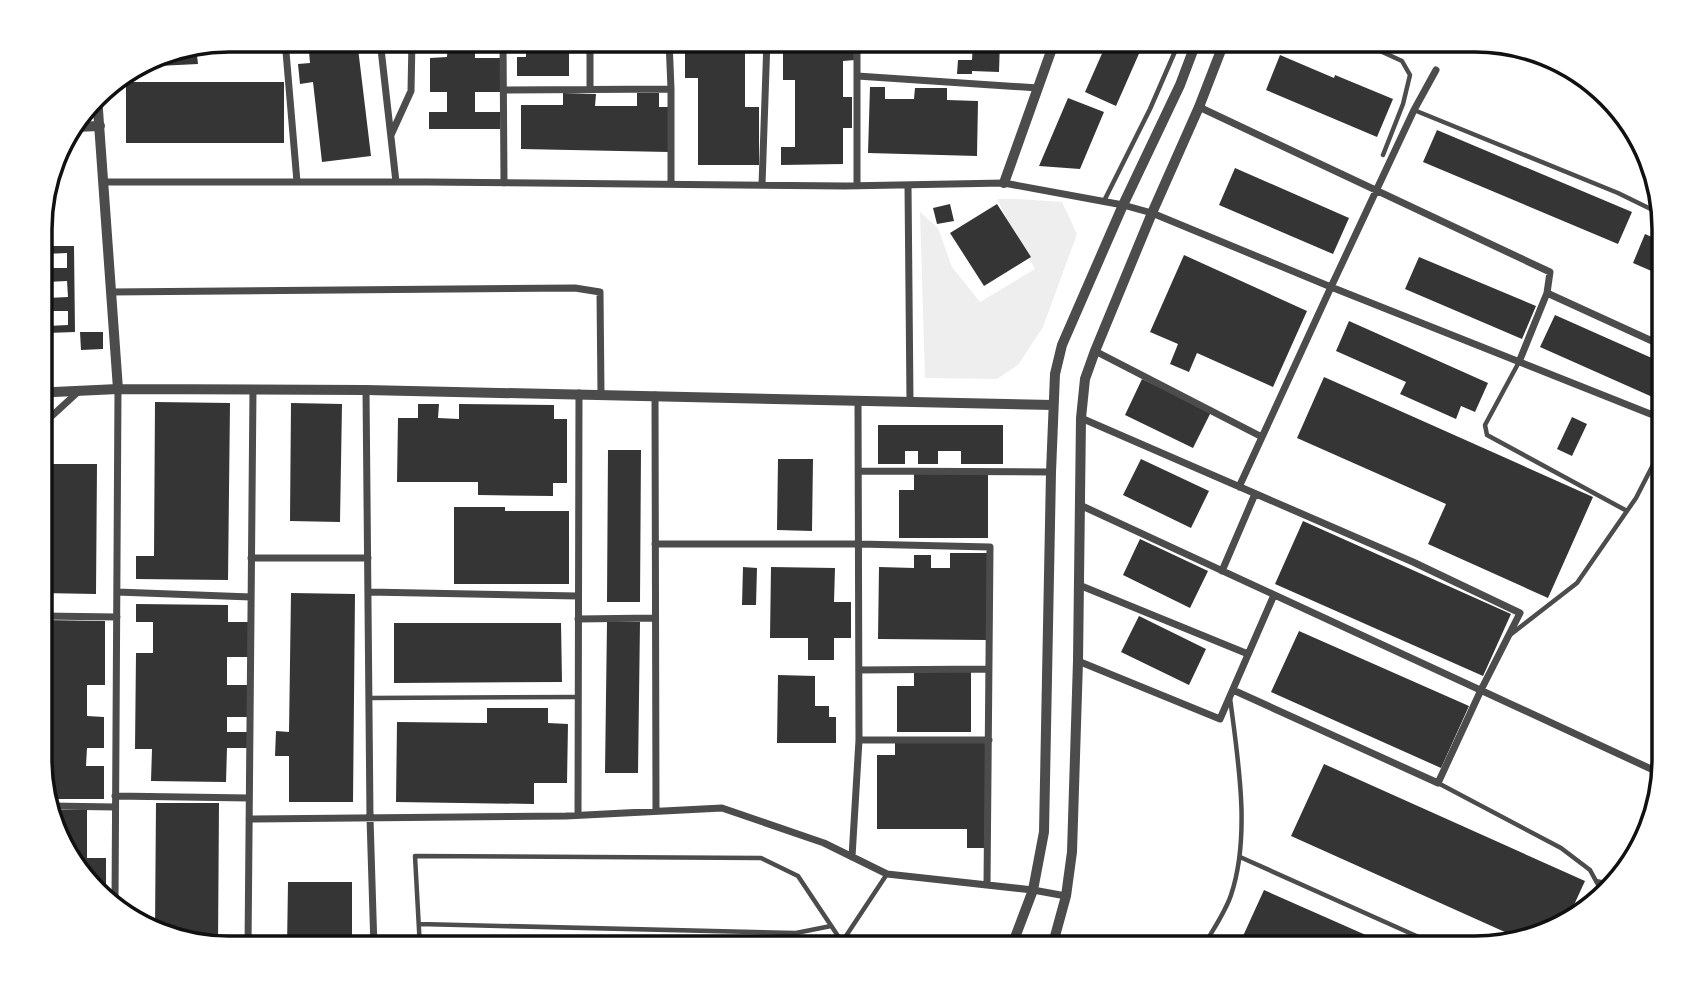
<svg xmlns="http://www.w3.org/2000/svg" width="1704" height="988" font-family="Barlow,sans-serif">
	<rect width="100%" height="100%" fill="#fff"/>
	<path fill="#eee" d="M997,199H1018L1062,202L1077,234L1043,327L1018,365L997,379L925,378L920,212L938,228L952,267L980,302L1035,269L1013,231Z"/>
	<path fill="#353535" d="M308,40H357L371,156L322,162L313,82L300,84L298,64L310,63Z
		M448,40H475V58H500V92H475V112H500V129H429V112H447V92H430V58L447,57Z
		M526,40H569V76H517V57H526Z
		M745,40V107H759V165H698V78H685V41Z
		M795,40H855V60L843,61V97H852V128H843V164L781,165V147H795V80H783V42H795Z
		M973,40H1000L999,72L972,71V74H957L958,60H972Z
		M1108,40H1145L1116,106L1085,92Z
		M196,47L198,64L138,67L157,54Z
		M1280,55L1334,78L1335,75L1393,99L1377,137L1266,90Z
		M126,82H284V143H126Z
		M870,87H885V99H914L915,88H947V100L978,101L977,156L868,153Z
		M563,93L596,94L595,106H637V93H659V107H669V152L521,149V105H563Z
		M1068,98L1104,112L1080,169L1039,166Z
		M1437,130L1632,212L1618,244L1423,162Z
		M1235,168L1349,218L1333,254L1219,205Z
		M950,204L954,221L937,224L933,208Z
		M997,204L1031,257L984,286L950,233Z
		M1645,234L1663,242V276L1633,263Z
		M45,246H74L75,332L47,333V326L68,325V311H47V298L68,297L67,281L46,282V268H67V253L45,254Z
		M1184,255L1307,311L1273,387L1197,353L1189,372L1170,364L1178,344L1150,332Z
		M1419,257L1536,306L1522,339L1405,289Z
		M1555,315L1663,363V384L1657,399L1540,347Z
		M1349,321L1488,383L1475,412L1461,406L1456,419L1400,394L1406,382L1336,351Z
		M80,332H103V349L81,350Z
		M1324,377L1593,497L1548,598L1428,544L1446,504L1297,438Z
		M1142,379L1211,412L1193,448L1125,415Z
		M155,402L230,403L228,580L136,579V556H154Z
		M291,403L342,404L340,522L290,521Z
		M418,404H439L438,418L459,419V404L554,405V419H567V483H553V496L478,495V482H397L398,418H418Z
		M1572,417L1587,424L1572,456L1557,449Z
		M878,425H1003V464H961V451H938V464H918V451H905V464H878Z
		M608,450H641L640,602H607Z
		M778,459H813L812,531L777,530Z
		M1141,459L1209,491L1191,528L1123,495Z
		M42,464H97L96,594L42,593Z
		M914,473H988V538H899V490H914Z
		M454,507H505V511H569V584H454Z
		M1303,521L1511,614L1483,676L1275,584Z
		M1140,539L1208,571L1190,608L1123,575Z
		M950,553H987V640L878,639L879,567L914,568V555H931V568H950Z
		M743,567L757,568L756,605H742Z
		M771,567L835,568L834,602H851V638H834V660H808V638H770Z
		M291,593L355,594L353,802H289V756H275L276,731L289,732Z
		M136,604L228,605V622H249V657H227V685H249L248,717H227V732H248V748H227L226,782L151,781L152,749H135L136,653H153V622H136Z
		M1139,616L1206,649L1189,685L1121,652Z
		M42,620L105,621V685H87V716L104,717V748H87L86,766H104V799H48L42,783Z
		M607,622H640L638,773H605Z
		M394,623H561L562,682L394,683Z
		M1299,631L1469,706L1441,768L1271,692Z
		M914,670H971V732H897V686H914Z
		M778,675L815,676V706H829V717H836V743H777Z
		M487,708H548V723L568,724L567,783H534V804L396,802L397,722L487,723Z
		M895,742H986V848H967V829H877V755H895Z
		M1324,764L1585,881L1567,920L1516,937L1291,836Z
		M156,803H219L218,945L155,928Z
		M52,810H87V858H106V890H101L72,863Z
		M288,882H352V948H287Z
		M1264,890L1393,947H1238Z"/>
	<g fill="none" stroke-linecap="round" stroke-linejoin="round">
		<path stroke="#4c4c4c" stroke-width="4.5" d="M1347,40L1378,50L1402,61L1410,75L1403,104L1383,155
			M1414,110L1618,193L1663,215
			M1104,201L1150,109L1180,40
			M1519,362L1485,425L1487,435L1627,511
			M1510,635L1577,583L1636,498L1657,457L1663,420
			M369,698L578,697
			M1438,783L1561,848L1590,870L1602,892
			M1240,857L1441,947
			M1596,881L1610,884
			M419,924L796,933L831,926
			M842,942L887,874
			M1203,947C1212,931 1225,913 1231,895C1251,835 1238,760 1230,698
			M420,948L415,856L761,858L798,876L842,942L850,948"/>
		<path stroke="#4c4c4c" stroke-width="7" d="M285,40L297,182
			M380,40L396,182
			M503,40L504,183
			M669,40L671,89V183
			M857,40V185
			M857,76L1038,88
			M590,89V40
			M503,90L671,89
			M1199,107L1550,272L1547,293L1663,346
			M391,135L411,91L412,40
			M104,182H427L845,186L1004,183L1123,205L1152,213L1331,287L1414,110L1436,70
			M762,185L767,40
			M908,185L910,401
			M111,292L575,288L600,292L601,394
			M1095,351L1262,437
			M1519,362L1547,293
			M366,390L370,818L374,948
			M655,395L656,811
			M1081,418L1413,562L1520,613L1481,690L1438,783L1233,690
			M42,425L79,391
			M859,471L1051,472
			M1239,487L1331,287L1663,419
			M1080,505L1662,774
			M655,544H859L990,547L987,885
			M251,558H368
			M1222,571L1255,494
			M1079,585L1248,654
			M117,592L251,597
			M368,592L578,596
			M42,616L117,617
			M578,619L655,618
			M1078,661L1220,719L1274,595
			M859,670L989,669
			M859,740H989
			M115,796L249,798
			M50,806L115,807
			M578,815L579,393
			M249,819L566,816L722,808L824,843L887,874L1033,890L1066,896
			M852,857L859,740L858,400
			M115,903L118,389
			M248,948L253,389"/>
		<path stroke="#4c4c4c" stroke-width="10" d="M97,96L118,389
			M74,127L100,126
			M1004,183L1055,40
			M42,395L54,392L118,389L366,390L1053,405
			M1052,947L1066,896L1072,852L1078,661L1081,418L1085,379L1095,351L1152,213L1199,107L1225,40
			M1011,948L1033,890L1044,832L1051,472L1055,374L1062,345L1123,205L1180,85L1197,40"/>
	</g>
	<path d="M0 0H1704V988H0ZM229 52H1475A177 177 0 0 1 1652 229V759A177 177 0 0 1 1475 936H229A177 177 0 0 1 52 759V229A177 177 0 0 1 229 52Z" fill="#fff" fill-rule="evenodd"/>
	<path fill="none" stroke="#111" stroke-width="3.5" d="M229 52H1475A177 177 0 0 1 1652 229V759A177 177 0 0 1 1475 936H229A177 177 0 0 1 52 759V229A177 177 0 0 1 229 52Z"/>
</svg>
